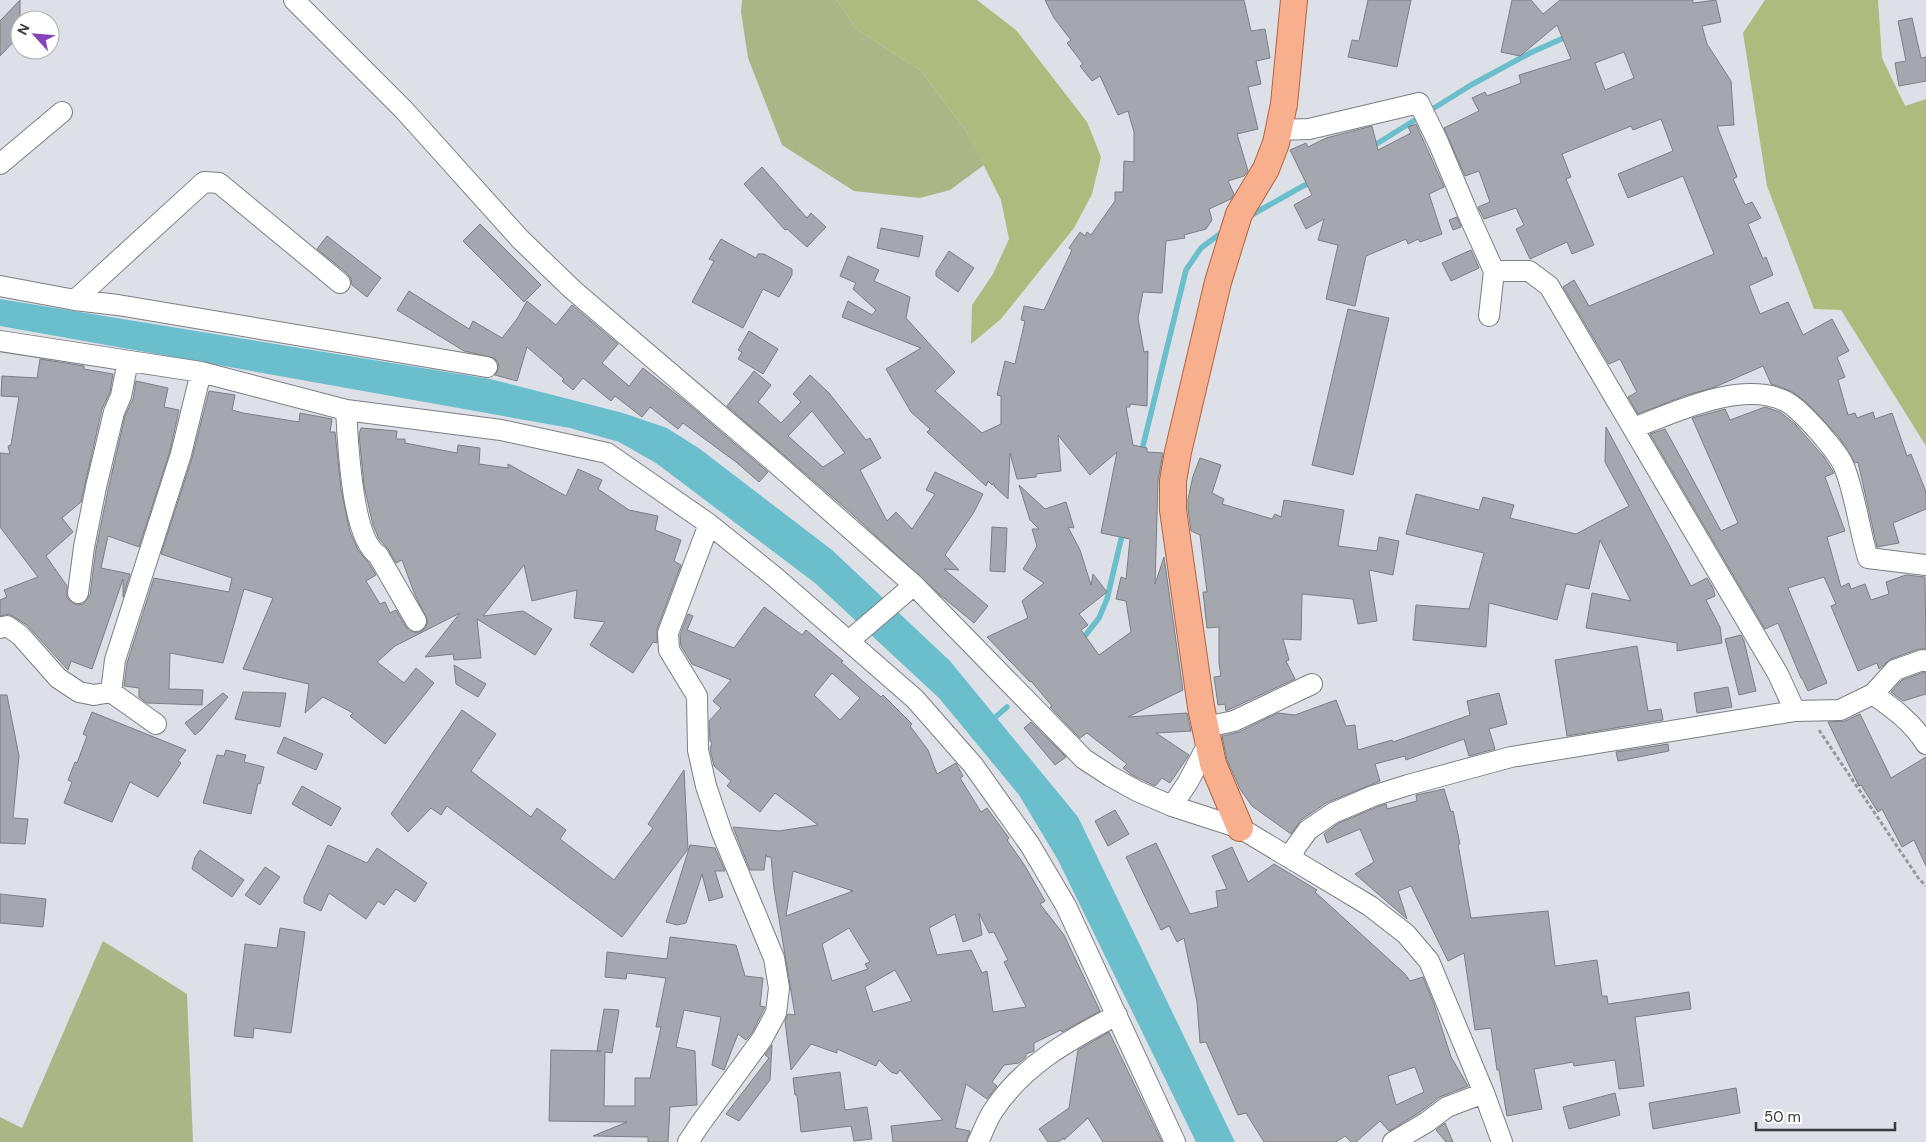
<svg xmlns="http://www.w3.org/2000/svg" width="1926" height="1142" font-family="'DM Sans',sans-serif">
	<rect width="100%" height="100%" fill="#dee0e8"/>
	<path fill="#abb687" d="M742,0H837L856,29L920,70L967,132L984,165L950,190L920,198L854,191L782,145L748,58L741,12Z
		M103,941L187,994L193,1142H0V1117L22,1128Z"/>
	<path fill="#adbb7e" d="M837,0H977L1016,30L1087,122L1101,157L1092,194L1074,228L1001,319L971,344L972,305L993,274L1009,239L1001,200L967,132L920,70L856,29Z
		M1765,0H1878L1882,58L1905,106L1926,99V446L1841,310L1814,309L1767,186L1743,33Z"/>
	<path fill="#6bbecc" d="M0,299L490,379L623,413L667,428L700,449L832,550L950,661L1078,817L1235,1142H1196L1058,860L1019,795L939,698L815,583L656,463L619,442L570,428L0,326Z"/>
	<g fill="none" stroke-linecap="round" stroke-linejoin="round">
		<path stroke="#6bbecc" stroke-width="5.5" d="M1370,148L1471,85L1530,53L1568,36
			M1248,217L1312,181
			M1141,454L1186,270L1201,248L1225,230
			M1080,642L1099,618L1107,599L1123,531
			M991,721L1007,707"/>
	</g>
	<path fill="#a5a7ae" stroke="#7c7e85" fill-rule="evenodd" d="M20,0V35L0,56V21Z
		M1045,0H1244L1251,31L1265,29L1270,58L1256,61L1261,84L1248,87L1258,129L1237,134L1248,171L1244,176L1228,181L1234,194L1231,199L1209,209L1212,220L1206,229L1184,235L1185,238L1166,241L1162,293L1143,292L1138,318L1144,352L1148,351L1147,406L1130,404V407H1126L1133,445L1147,448V452L1163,453L1158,481L1155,584L1164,557L1183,690L1128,717L1187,713L1191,731L1156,733L1189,755L1170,783L1162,778L1155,786L1132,775L1123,768L1127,764L1087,733L1080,738L1050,707L1052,706L1031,681L1030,682L987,637L1028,618L1022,601L1044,583L1023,569L1037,546L1032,529H1039L1030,520L1019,485L1045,509L1066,502L1074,528L1068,527L1080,550L1091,585L1093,574L1107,592L1079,614L1088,625L1081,630L1099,655L1131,632L1126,601L1116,599L1121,577L1126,579L1130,539L1101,533L1117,452L1090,475L1058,435L1061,471L1036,474V477L1017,479L1010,453L1008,499L994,486V483L992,485L988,481L986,486L927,432L930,429L911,412L886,369L921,348L842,317L848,301L872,315L876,310L853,289L856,283L840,276L848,256L879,270L874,281L910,297L906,318L955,372L935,391L982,433L1001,424V396L997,395L1005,361L1015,364L1025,321L1021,320L1024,306L1044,310L1072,250L1069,248L1080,232L1085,236L1087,232L1091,235L1115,201V192H1123L1124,161L1134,162V132L1128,111L1118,115L1100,76L1092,81L1080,66L1083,64L1067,43L1071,40L1054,18Z
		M1368,0H1411L1397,67L1348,57L1352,40L1359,41Z
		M1512,0H1531L1543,14L1560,0H1693V3L1716,0L1721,22L1702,26L1707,44L1731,81L1734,125L1717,126L1737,177L1733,179L1745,205L1752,202L1761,218L1748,224L1763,259L1766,257L1773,275L1749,286L1760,314L1788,302L1803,335L1832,319L1849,351L1837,357L1845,377L1838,380L1848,415L1855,413L1857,418L1873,412L1875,419L1892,413L1907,456L1911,454L1926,492V509L1893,523L1899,543L1877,547L1858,462L1855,463L1839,437L1806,402L1791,391L1771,384L1763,366L1715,387L1684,396L1638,414L1628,397L1637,392L1620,359L1609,364L1563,287L1574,280L1589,306L1714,254L1683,176L1628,198L1618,174L1673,151L1661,119L1633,130L1631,126L1562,154L1571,177L1566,179L1594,245L1572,254L1567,242L1530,259L1516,229L1524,225L1516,208L1484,219L1478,207L1490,202L1479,171L1465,176L1444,128L1479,111L1472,98L1485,92L1487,96L1521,83L1519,75L1571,59L1557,25L1520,56L1501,52ZM1624,52L1634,78L1605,90L1595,63Z
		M1912,18L1921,58L1926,57V81L1899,86L1895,63L1906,61L1898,21Z
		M1416,124L1444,187L1429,194L1442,234L1420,242L1418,239L1408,244L1406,239L1366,256L1355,306L1326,299L1338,245L1318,240L1324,219L1306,229L1294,205L1312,195L1290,150L1306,143L1308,147L1326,138L1372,126L1378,150L1411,133L1408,127Z
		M762,167L807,218L811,213L826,227L807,247L787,229L785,230L744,184Z
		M1457,217L1461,227L1453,230L1449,220Z
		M480,224L541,285L524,302L463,241Z
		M881,228L923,236L919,257L877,248Z
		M327,236L381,278L367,297L352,285L351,278L348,274L317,249Z
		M721,239L756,258L758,254H764L792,269V275L779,297L763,289L743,328L692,302L714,261L709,259Z
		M1471,250L1479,268L1451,281L1442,263Z
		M949,251L974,268L958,292L936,276V271Z
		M409,291L469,329L473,321L502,338L517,319L527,301L556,325L572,305L618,344L602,363L629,386L643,368L686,402L768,472L759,482L736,462L683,423L678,429L650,407L642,417L615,396L611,401L583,378L573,390L562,381L564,379L527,347L517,381L495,375L499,368L498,362L494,358L464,351L397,310Z
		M1348,309L1389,318L1353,475L1312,465Z
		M749,331L778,349L763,374L738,359L742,352L738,350Z
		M40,359L84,366V369L113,374L110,392L102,409L81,502L62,518L73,532L46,556L67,586V598L76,605L83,604L90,595L96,549L108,490L125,416L133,399L136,381L168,388L164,407L179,410L170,451L139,547L108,536L101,568L130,574L123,597V579L92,669L71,661L68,670L27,625L9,614L0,616V600L7,597L4,590L38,577L0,527V453L10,454L8,446L11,445L19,397L1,396L2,376L37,378Z
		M754,371L771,385L758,402L781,423L801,402L793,394L810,375L829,393L866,440L870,438L881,458L860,470L887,521L896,512L912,529L935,494L926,490L935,472L983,494L974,512L945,555L959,570L944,569L988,606L974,623L939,594L851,513L727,406ZM812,411L845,453L823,467L788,436Z
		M209,391L235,395L232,410L243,413L299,422L300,413L332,419L330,432H335L341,489L350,532L358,550L368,562L376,575L366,581L380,604L385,602L390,613L396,610L406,627L416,633L421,631L426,627L428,621L415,595L402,560L396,563L388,549L379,539L373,525L364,486L359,434L361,428L397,431L396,439H405V443L457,453L458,445L480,448L479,464L508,468V464L566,496L578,469L602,480L598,489L629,510L658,516L655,530L681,540L674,561L681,565L657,629V643L653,642L633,673L590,645L605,622L574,618L577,590L532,601L524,565L483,616L523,611L552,629L535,655L477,619L481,658L454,660L453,654L425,657L460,613L395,646L377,662L404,683L416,668L434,683L385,744L350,716L353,713L323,697L305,713L309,684L243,669L273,598L244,589L223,663L170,653L169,689L203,690L202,705L147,703L139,697V688L124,686L127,663L154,578L229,592L232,578L161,554L192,458Z
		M1765,407L1780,412L1795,424L1824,457L1834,473L1825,477L1845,531L1827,537L1841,587L1849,583L1851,589L1865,584L1871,600L1889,594L1886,582L1906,575L1925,577L1926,649H1919L1891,659L1879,669L1877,663L1858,671L1831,606L1836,604L1824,577L1788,588L1827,683L1808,691L1802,678H1801L1778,623L1765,629L1650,434L1665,429L1721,531L1738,523L1692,418L1725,409L1730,420Z
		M1606,427L1691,586L1707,578L1713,588L1715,596L1706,600L1720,627L1722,643L1677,651V643L1586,628L1592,593L1631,601L1600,540L1589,589L1566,584L1557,620L1489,603L1486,647L1413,640L1416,605L1469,609L1484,553L1406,534L1416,494L1479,510L1483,497L1514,505L1510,518L1576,534L1629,506L1605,462Z
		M1200,458L1221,465L1212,493L1224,499L1222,504L1272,519L1275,514L1281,517L1284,500L1344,510L1338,546L1377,551L1379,537L1399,541L1393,575L1369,570L1377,621L1358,624L1353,599L1302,594L1301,640L1283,639L1289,660L1286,661L1295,679L1226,711L1225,704L1218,705L1214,677L1221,676L1219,663V627L1207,628L1203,592H1207L1200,535L1191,531L1188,509V499L1193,476Z
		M992,527L1007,528L1005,572L990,571Z
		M764,607L802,635L806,630L843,661L841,662L881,697L883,695L912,724L910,726L928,750L937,774L956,763L957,765L963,776L960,778L981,812L987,808L1009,838L1007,840L1025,866L1045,901L1040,904L1064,935L1100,1011L1062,1032L1061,1030L1034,1043V1051L1026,1054V1057L1019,1063L1004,1065L992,1082L997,1086L987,1099L966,1084L955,1128L970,1131L966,1142H893L891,1126L943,1120L900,1070L897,1074L891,1072L879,1060L876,1066L837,1049V1053L811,1044L791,1070L785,1021L788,1014L795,1015L774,889L771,857H767L766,854L764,870H750L733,827L779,831L818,825L775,793L760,812L727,786L731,781L714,766L710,749L712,743L710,741L709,721L721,708L713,701L731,680L692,664L681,646L680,635L688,614L693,616L687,630L734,648ZM832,673L860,698L840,720L814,695ZM793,871L853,891L786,916ZM979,913L989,933L994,932L1008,960L1004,962L1026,1007L993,1012L987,971L982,973L971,950L937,955L929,928L955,914L963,942L982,935ZM849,928L870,962L865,964L868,969L832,981L822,944ZM895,970L912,1001L873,1012L865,987Z
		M1741,635L1744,641L1756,691L1739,695L1725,639Z
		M1637,646L1648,711L1661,709L1663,720L1567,736L1555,660Z
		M454,665L486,684L478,697L456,684Z
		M1924,672L1926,673V694L1903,701L1891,692L1902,680Z
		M1728,687L1732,707L1697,713L1694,693Z
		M243,692L286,693L280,727L235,719Z
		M223,693L228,697L201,730L195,735L185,723Z
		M1499,693L1507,724L1489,729L1495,749L1469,756L1464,739L1406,760L1405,756L1375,764L1380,781L1326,803L1301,820L1291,834L1252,806L1240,789L1227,760L1222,736L1239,732L1278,713L1295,715L1336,700L1346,726L1355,725L1358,750L1392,740L1393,742L1470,715L1467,701Z
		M0,695H7L19,756L13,818L28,819L25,844L0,843Z
		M462,710L496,734L471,771L531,817L537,808L566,830L560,839L614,880L653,828L648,824L684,770L688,849L622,937L447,806L441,815L431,808L408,832L391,814Z
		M92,712L186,750L178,761L181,763L158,797L130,782L112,822L64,803L72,782L68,780L75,762L77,763L87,736L83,734Z
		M1860,714L1891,778L1926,757V866L1914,840L1902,847L1882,809L1878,812L1861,785L1859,786L1828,722L1845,721Z
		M1031,722L1066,757L1055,765L1024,728Z
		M284,737L323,754L316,770L277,753Z
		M1668,744L1669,751L1618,761L1616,752Z
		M226,750L246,755L244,762L264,767L260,784L258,783L251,814L203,803L217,755L224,756Z
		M302,786L341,808L331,826L292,804Z
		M1444,789L1451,812L1453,811L1460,844H1458L1471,918L1548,911L1555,966L1597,960L1602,996H1607L1608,1004L1689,992L1691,1009L1635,1017L1644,1086L1619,1089L1615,1060L1574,1066L1573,1062L1534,1069L1542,1109L1507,1116L1499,1070H1497L1491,1028L1475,1030L1464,953L1448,961L1411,886L1398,891L1407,919L1355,874L1374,862L1360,829L1327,843L1324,834L1339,823L1377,807L1386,804L1387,809L1417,801L1416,795Z
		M1115,810L1129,834L1108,846L1095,821Z
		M1156,843L1190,914L1218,907L1216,891L1227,889L1212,856L1232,847L1248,882L1274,864L1317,890L1315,892L1405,974L1410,981L1423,977L1434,1004L1451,1057L1468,1086L1440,1097L1420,1112L1389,1131L1380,1121L1356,1142H1351L1345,1136L1336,1142H1264L1246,1113L1238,1115L1206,1042L1200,1043L1197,1002L1184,938L1177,942L1169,926L1161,930L1126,857ZM1415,1067L1424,1092L1396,1105L1388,1076Z
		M328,845L367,863L377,848L427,883L415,902L396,889L384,905L378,901L366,919L329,893L321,911L304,903V897Z
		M690,845L715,848L725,871H715L723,897L709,901L702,874L686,923L677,925L666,922Z
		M200,850L244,880L232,897L192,869L195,857Z
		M265,867L280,877L260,905L245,895Z
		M0,894L46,899L43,927L0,923Z
		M280,928L305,932L291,1033L254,1028L253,1038L234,1036L245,944L277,948Z
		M670,937L736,945L745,976L763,978L760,1006L765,1007L752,1033L746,1040L738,1034L724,1070L712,1065L721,1017L684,1010L676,1047L695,1051L697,1105L670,1107L668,1142H648V1137L593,1136L627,1122L549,1121L551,1050L601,1051H597L604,1009L619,1010L612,1053L605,1052L604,1106H635V1078H650L661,1027H656L666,978L627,973L626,979L605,977L607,952L667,959Z
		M1109,1032L1162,1142H1103L1088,1118L1064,1140V1138L1058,1142H1048L1039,1129L1069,1108L1078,1050Z
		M772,1045L770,1080L739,1121L726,1114L769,1058L765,1055Z
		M840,1072L845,1110L867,1107L872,1139L854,1141L851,1126L801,1132L797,1095H795L793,1078Z
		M1736,1088L1740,1113L1653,1129L1649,1103Z
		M1615,1093L1620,1115L1569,1129L1563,1107Z
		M1445,1123L1453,1142H1446L1436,1130Z"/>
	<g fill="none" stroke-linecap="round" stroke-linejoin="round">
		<defs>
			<path id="minor" d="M294,0L404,110L520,239L573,290L771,459L914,585L1084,759L1110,776L1137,791L1172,806L1240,828L1370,906L1406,934L1429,961L1484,1093L1502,1142
				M1278,130L1309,129L1419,103L1438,142L1469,216L1494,271L1489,316
				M0,164L62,112
				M1494,271H1529L1549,286L1778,674L1795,711
				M0,286L75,300L118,305L487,367
				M75,300L204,182L219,183L340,283
				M0,341L201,372L346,410L501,430L607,453L709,524L775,577L915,699L973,765L1030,845L1066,906L1175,1142
				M346,410C348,440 351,538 378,555L416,621
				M1634,428C1675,412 1741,380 1785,401C1795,406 1811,423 1819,432C1828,443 1840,455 1845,469C1856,498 1859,529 1868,558L1926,565
				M78,593L84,547L96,487L114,412L121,396L128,361
				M0,628L7,626L20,635L58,678L79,692L94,695L111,692L156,724
				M851,642L857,634L914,585
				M111,692L115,660L181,454L201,372
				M1873,694C1894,709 1912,722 1926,744
				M1206,727L1234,721L1312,684
				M1172,806L1188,782L1208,744
				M1292,859L1295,848L1308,830L1333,813L1373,796L1408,785L1511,757L1795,711L1840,710L1873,694L1895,670L1923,660L1926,661
				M688,1142L700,1124L762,1039L776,1013L779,988L774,958L722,833L706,786L698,750L697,696L669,650L668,633L709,524
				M978,1142C983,1132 987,1120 993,1111C1023,1065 1069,1040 1117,1015
				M1393,1142L1427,1122L1447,1107L1484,1093"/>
			<path id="major" d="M1240,828L1213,764L1201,707L1173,510V481L1178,452L1218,282L1239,214L1266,169L1276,143L1284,104L1294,0"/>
		</defs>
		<use href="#minor" stroke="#7c7e85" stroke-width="22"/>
		<use href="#major" stroke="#b26340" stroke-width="28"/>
		<path stroke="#95979c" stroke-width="3" stroke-dasharray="4 2.5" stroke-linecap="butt" d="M1819,730L1919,879L1926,886"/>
		<use href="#minor" stroke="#fff" stroke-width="20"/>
		<use href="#major" stroke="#f8af8d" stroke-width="26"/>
	</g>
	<g transform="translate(35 35) rotate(296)"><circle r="24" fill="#ffffff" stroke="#b0b1b2"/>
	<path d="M0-4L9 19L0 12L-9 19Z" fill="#8644b8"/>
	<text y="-8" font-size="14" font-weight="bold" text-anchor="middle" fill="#3a3b3e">N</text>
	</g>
	<path d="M1756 1122v8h139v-8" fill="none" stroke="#3a3b3e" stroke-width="2.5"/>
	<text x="1764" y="1122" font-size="15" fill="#3a3b3e" stroke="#ffffff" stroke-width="4" paint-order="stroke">50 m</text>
</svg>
